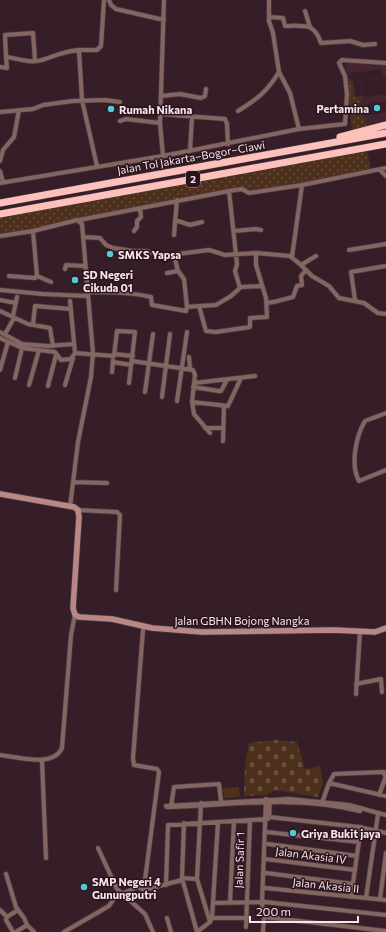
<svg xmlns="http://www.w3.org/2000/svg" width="386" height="932" font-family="Commissioner,sans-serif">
	<defs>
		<pattern id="grass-dots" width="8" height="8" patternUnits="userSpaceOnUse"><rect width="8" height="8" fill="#4d301b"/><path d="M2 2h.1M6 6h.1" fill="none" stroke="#674e3c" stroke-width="1.8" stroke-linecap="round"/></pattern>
		<pattern id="cemetery-stones" width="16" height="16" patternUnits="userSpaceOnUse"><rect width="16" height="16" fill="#4d301b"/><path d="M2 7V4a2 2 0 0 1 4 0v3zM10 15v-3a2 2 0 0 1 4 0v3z" fill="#674e3c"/></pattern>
	</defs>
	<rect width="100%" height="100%" fill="#351e27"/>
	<path fill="#432430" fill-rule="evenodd" d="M346,62L379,66L386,65V76L361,81L363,95L366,97L386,94V101L367,104L369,115L386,112V124L352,132L349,104L350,98L348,73L345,68ZM381,69L382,76L360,80L362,95L356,96L353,80L349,78L353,71L357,73Z"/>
	<path fill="url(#grass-dots)" d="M348,79L352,81L355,98L362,96L359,108L367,125L386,122L352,132Z
		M367,148L371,172L249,193L243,190L0,236V214Z"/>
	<path fill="url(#cemetery-stones)" d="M275,740L297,742L305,769L320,766L323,782L318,797L275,790L266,795L244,796L245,764L249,743Z"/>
	<path fill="#4d301b" d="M239,787L240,797L224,798L223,788Z"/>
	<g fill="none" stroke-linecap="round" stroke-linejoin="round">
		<defs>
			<path id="street" d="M109,0L111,5L116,9L164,20
				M269,0V21L273,33L279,72L290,93L299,129
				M305,11L310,27
				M269,17L283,18L285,26C304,26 314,22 321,43L350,41L363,45L375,44
				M79,50H97L101,46L104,0
				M35,60L33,33L5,35L6,57C16,58 32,64 42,60C55,56 64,51 79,50L82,100L97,166
				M0,67L7,68L6,57
				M161,96L180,94L201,98L205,96L206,89
				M238,111C257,99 267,92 279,72
				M0,112L33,109L43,105L73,101L105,100L120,102
				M160,114L225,119L227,124L228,144
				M120,121L126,119L160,123
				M190,151L192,117
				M163,156L160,123L164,0
				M0,161L3,150L14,137L19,110
				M380,170L386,176
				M0,171L3,182
				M0,183L163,156L299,129L345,124L347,95L345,76L339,63L342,60L386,63
				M229,191L242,189L249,193L302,185L386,168
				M79,220L229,191L237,264L235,271L240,288
				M175,220L190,225L202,222
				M134,231L137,227V221L141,217L140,208
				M234,231L256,229L261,230
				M174,235L177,200
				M0,236L33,231L77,220L82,224L93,353L91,377L78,442L70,507
				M83,237L100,238L106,245L113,248L133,251H147L162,256L209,250L225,255L256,253L290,256L301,265L312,276L329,286L339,298L364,303L378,313L386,314
				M349,250L386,244
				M292,257L302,185
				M301,265L316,256
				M65,269L66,265L84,266
				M178,271L184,279L187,307
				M167,273L178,271L174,255
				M9,276L35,278L37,276L33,231
				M37,276L51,282
				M0,290L43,294L87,296
				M86,292C108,292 130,292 151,297L152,305L186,311L187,307L199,306L206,331L216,332L250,327V318L267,317L266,298L256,265V253
				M0,300L16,303
				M355,300L351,272L386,266
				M70,301L75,353L114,356L117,331L135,332L129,383
				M267,303C277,302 284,299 293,297L297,286L302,285L301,276L306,270
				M200,306L216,305L231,296L241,287L262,286
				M0,311L28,324L50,328L53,346
				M13,316L17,297
				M33,325L35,306L71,309
				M0,332L22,344L48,346L73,344
				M5,334L14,318
				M0,338L22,348L55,352L61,360L71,359L75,353
				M114,354L133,356
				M189,357L190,368
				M132,361L193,370L195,375L192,402L228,406L241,378
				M113,362L131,365
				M0,370L8,342
				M112,372L113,360
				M15,378L22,348
				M194,383L255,376
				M29,385L39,350
				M65,385L73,358
				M48,386L56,355
				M193,387L219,391H221L227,380
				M145,392L153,334
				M162,397L170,334
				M177,401L187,332
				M192,402L194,414L210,433
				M386,413L365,421C356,436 350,465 359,481L386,470
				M205,428H223
				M223,441L224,406
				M73,482L107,483
				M78,510L117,512L120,515L116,590
				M356,684L381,679L382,692
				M356,694L360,631
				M0,755C18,757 53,768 62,748L71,635L75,615
				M42,760L46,858
				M329,783L334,774L384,772L385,776
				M379,795L386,776
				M266,799L262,903L264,917L386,931
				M201,803L197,879L210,922
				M322,803L329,783L386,796
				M166,806L289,799L349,805L386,815
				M166,806L167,807C232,805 297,795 360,811
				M171,807L174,787L219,784L221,801
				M269,817L359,827L386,833
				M269,817L270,800
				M184,823L182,878L197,932
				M266,832L359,842
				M268,844L357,856
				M98,848L117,889L145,914L153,932
				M265,859L355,870
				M266,873L353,884
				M6,874L16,907L24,918L27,925
				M182,878L197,879
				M166,885L168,825L268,819
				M137,887L144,890L182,880
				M265,888L386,900
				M351,897L361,827
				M366,898L378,814
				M380,899L386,853
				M230,902L234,821
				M213,903L265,902L386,915
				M0,910L7,917L6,920L13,932
				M7,917L18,910
				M167,918L171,932
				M212,918H247
				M246,927L250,820
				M16,932L27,925L34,932
				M64,932L109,906L115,897L137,887L145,880L159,772L157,769L134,765L133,758L143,630
				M197,932L210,922L212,918L218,822
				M263,932L264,917"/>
			<path id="secondary" d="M0,494L74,507L78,510L79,517L73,608L75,615L79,617L112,619L152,628L202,632L334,630L375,632L386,628"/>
			<path id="highway" d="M340,137L386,125
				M0,203L386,133
				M0,214L386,144"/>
		</defs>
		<use href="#street" stroke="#503a42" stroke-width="5.5"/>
		<use href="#secondary" stroke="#503a42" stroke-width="7"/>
		<use href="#highway" stroke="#503a42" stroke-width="8"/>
		<use href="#street" stroke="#836562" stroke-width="4"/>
		<use href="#secondary" stroke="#b88984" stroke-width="5.5"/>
		<use href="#highway" stroke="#fdc1bc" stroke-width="7"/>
	</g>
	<g fill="#52cbd9" stroke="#2b141d" stroke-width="1.5">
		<circle cx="377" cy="108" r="4"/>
		<circle cx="111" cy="109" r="4"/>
		<circle cx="110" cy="254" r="4"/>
		<circle cx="75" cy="280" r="4"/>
		<circle cx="293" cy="833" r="4"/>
		<circle cx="84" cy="887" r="4"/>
	</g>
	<g text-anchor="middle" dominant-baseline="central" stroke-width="3" stroke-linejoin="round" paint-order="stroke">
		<rect fill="#2b141d" stroke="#b9a6ad" stroke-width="1" x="186" y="171" width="14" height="16" rx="3"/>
		<g font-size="10" font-weight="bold" fill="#f6e5eb">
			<text x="193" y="179">2</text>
		</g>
		<g font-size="11" font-weight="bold" fill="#f6e5eb" stroke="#2b141d" text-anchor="start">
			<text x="369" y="108" text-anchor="end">Pertamina</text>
			<text x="119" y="109">Rumah Nikana</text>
			<text x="118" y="254">SMKS Yapsa</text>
			<text x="83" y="274">SD Negeri<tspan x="83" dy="13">Cikuda 01</tspan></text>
			<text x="301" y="833">Griya Bukit jaya</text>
			<text x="92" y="881">SMP Negeri 4<tspan x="92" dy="13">Gunungputri</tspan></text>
		</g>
		<g font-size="11" fill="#f6e5eb" stroke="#2b141d">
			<text transform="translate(191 157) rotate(-10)">Jalan Tol Jakarta–Bogor–Ciawi</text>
			<text x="242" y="620">Jalan GBHN Bojong Nangka</text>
			<text transform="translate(311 855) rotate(7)">Jalan Akasia IV</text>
			<text transform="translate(239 860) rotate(-88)">Jalan Safir 1</text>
			<text transform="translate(326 885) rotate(6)">Jalan Akasia II</text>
		</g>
	</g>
	<path d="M250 916v6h108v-6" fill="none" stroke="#f6e5eb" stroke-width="2"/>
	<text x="256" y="916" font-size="12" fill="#f6e5eb" stroke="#2b141d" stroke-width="3" paint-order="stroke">200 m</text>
</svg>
